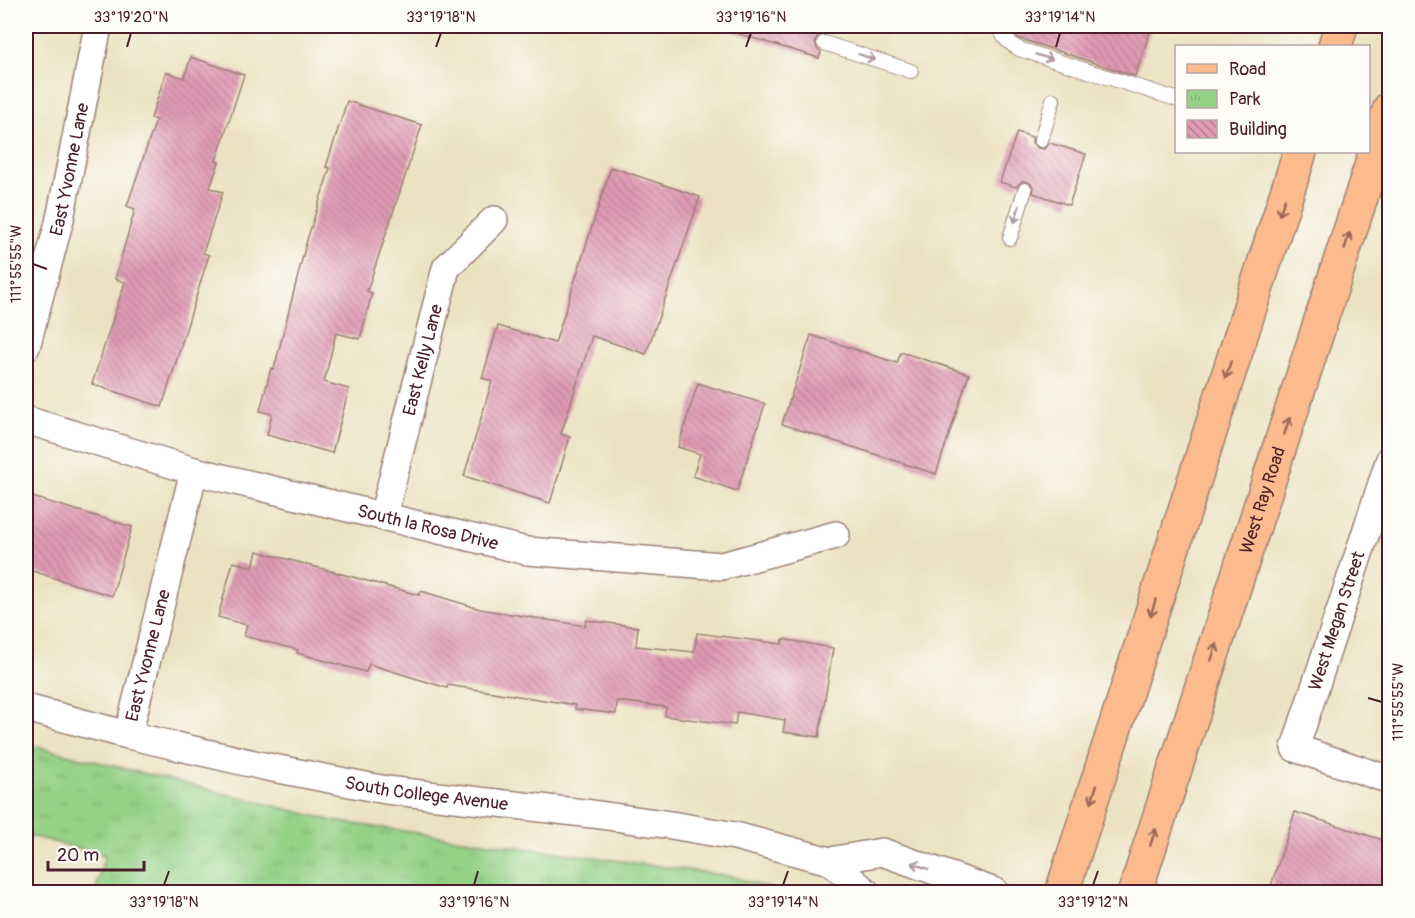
<svg xmlns="http://www.w3.org/2000/svg" width="1415" height="918" font-family="Pangolin,sans-serif">
	<defs>
		<pattern id="park-tufts" width="24" height="20" patternUnits="userSpaceOnUse" patternTransform="scale(1.5)"><rect width="24" height="20" fill="#95d288"/><path d="M3 7l-1-3M5 7V3M7 7l1-3M15 17l-1-3M17 17v-4M19 17l1-3" fill="none" stroke="#82b476"/></pattern>
		<pattern id="building-back-hatch" width="6" height="6" patternUnits="userSpaceOnUse" patternTransform="scale(1.5)"><rect width="6" height="6" fill="#df9ab4"/><path d="M-1 5l2 2M0 0l6 6M5-1l2 2" fill="none" stroke="#b77d93"/></pattern>
	</defs>
	<rect width="100%" height="100%" fill="#fdfcf7"/>
	<filter id="ink" filterUnits="userSpaceOnUse"><feTurbulence type="fractalNoise" baseFrequency=".0167" numOctaves="2"/><feDisplacementMap in="SourceGraphic" scale="12" xChannelSelector="R" yChannelSelector="G"/><feConvolveMatrix kernelMatrix="1 2 1 2 8 2 1 2 1" color-interpolation-filters="sRGB"/></filter>
	<filter id="wash" filterUnits="userSpaceOnUse"><feTurbulence type="fractalNoise" baseFrequency=".008" numOctaves="4" result="noise"/><feDisplacementMap in="SourceGraphic" scale="24" xChannelSelector="R" yChannelSelector="G"/><feGaussianBlur stdDeviation="1.35" result="paint"/><feColorMatrix in="noise" values="0 0 0 0 0 0 0 0 0 0 0 0 0 0 0 0 0 1.4 0 .05"/><feComposite in="paint" operator="in"/></filter>
	<g filter="url(#wash)">
		<rect width="100%" height="100%" fill="#ece2c2"/>
		<path fill="url(#park-tufts)" stroke="#70785a" stroke-width="1.5" d="M26,744L339,822L730,876L781,892H105L96,888L105,855L26,835Z"/>
		<g id="blocks">
			<path fill="url(#building-back-hatch)" d="M734,26H829L826,34L818,36L815,41L817,49L821,52L819,58L733,32Z
				M1009,26H1152L1135,76L1018,38L1012,32Z
				M191,57L244,75L216,161L219,162L210,188L223,192L203,253L209,255L162,407L92,384L125,282L115,279L135,209L127,206L156,120L151,118L166,72L184,78Z
				M347,101L422,125L367,291L372,293L360,339L336,333L324,382L349,389L332,453L267,435L272,414L260,411L271,368L274,369L307,240L330,168L326,167Z
				M1017,132L1032,137V143L1038,148L1044,149L1050,143L1086,154L1069,205L1033,193L1034,187L1028,182L1022,181L1016,187L1000,182Z
				M611,167L700,197L646,354L592,336L561,434L570,437L550,503L464,476L492,381L482,378L498,326L555,343Z
				M811,335L897,363L901,352L969,374L936,474L782,424Z
				M698,383L765,404L737,491L693,476L700,454L678,447Z
				M26,495L132,527L112,596L26,569Z
				M257,551L419,595L421,591L480,609L585,626L586,620L638,627L636,646L694,652L697,633L782,644L783,639L833,648L819,737L783,732L785,720L737,712L735,725L665,716L666,707L617,701L616,714L575,709V705L448,685L447,688L369,664L366,672L297,653L298,650L244,636L247,625L218,617L233,562L253,567Z
				M1295,812L1389,842V892H1269Z"/>
		</g>
	</g>
	<g filter="url(#ink)">
		<use href="#blocks" fill-opacity="0" stroke="#9b8076" stroke-width="1.5"/>
		<g fill="none" stroke-linecap="round" stroke-linejoin="round">
			<defs>
				<path id="service" d="M1000,26C1002,38 1009,43 1019,49L1176,99
					M824,43L911,71
					M1041,140L1053,100
					M1010,238L1025,190"/>
				<g id="minor">
					<path id="s1" d="M26,347L60,219L98,26"/>
					<path id="s2" d="M26,420L194,471L527,551L722,566L836,535"/>
					<path d="M1390,459L1295,748L1390,780"/>
					<path id="s3" d="M383,517L446,268L494,220"/>
					<path id="s4" d="M26,708L128,735L263,766L386,790L592,814L671,825L735,836L830,861L882,852L995,892"/>
					<path id="s5" d="M128,735L194,471"/>
					<path d="M830,861L866,892"/>
				</g>
				<g id="primary">
					<path d="M1335,46L1341,26"/>
					<path d="M1062,892L1300,152"/>
					<path id="s6" d="M1135,892L1390,108"/>
				</g>
			</defs>
			<use href="#service" stroke="#9b8076" stroke-width="16"/>
			<use href="#minor" stroke="#9b8076" stroke-width="30"/>
			<use href="#primary" stroke="#9b8076" stroke-width="36"/>
			<use href="#service" stroke="#fff" stroke-width="14"/>
			<use href="#minor" stroke="#fff" stroke-width="27"/>
			<use href="#primary" stroke="#fbbb8d" stroke-width="33"/>
		</g>
		<defs><path id="oneway-shaft" d="M-6 0H5M1.5-3L5.5 0L1.5 3" fill="none" stroke-width="1.6" stroke-linecap="round" stroke-linejoin="round" transform="scale(1.5)"/></defs>
		<g stroke="#ae9aa0">
			<use href="#oneway-shaft" transform="translate(867 57) rotate(18)"/>
			<use href="#oneway-shaft" transform="translate(1044 57) rotate(17)"/>
			<use href="#oneway-shaft" transform="translate(1017 214) rotate(107)"/>
			<use href="#oneway-shaft" transform="translate(920 866) rotate(-160)"/>
		</g>
		<g stroke="#9a6557">
			<use href="#oneway-shaft" transform="translate(1282 207) rotate(108)"/>
			<use href="#oneway-shaft" transform="translate(1347 241) rotate(-72)"/>
			<use href="#oneway-shaft" transform="translate(1228 370) rotate(108)"/>
			<use href="#oneway-shaft" transform="translate(1287 426) rotate(-72)"/>
			<use href="#oneway-shaft" transform="translate(1153 608) rotate(108)"/>
			<use href="#oneway-shaft" transform="translate(1214 652) rotate(-72)"/>
			<use href="#oneway-shaft" transform="translate(1094 794) rotate(108)"/>
			<use href="#oneway-shaft" transform="translate(1153 837) rotate(-72)"/>
		</g>
	</g>
	<path fill="none" stroke="#4a1f2b" stroke-width="2" d="M127,47L131,33M436,47L441,33M746,47L751,33M1056,47L1060,33M33,264L47,269M1368,698L1382,702M164,885L169,871M474,885L478,871M783,885L788,871M1093,885L1098,871"/>
	<g text-anchor="middle" dominant-baseline="central" stroke-width="4.5" stroke-linejoin="round" paint-order="stroke">
		<g font-size="18" fill="#4a1f2b" stroke="#fdfcf7">
			<text stroke="none"><textPath href="#s1" startOffset="183">East Yvonne Lane</textPath></text>
			<text stroke="none"><textPath href="#s3" startOffset="162">East Kelly Lane</textPath></text>
			<text stroke="none"><textPath href="#s6" startOffset="412">West Ray Road</textPath></text>
			<text stroke="none"><textPath href="#s2" startOffset="416">South la Rosa Drive</textPath></text>
			<text transform="translate(1337 621) rotate(-72)">West Megan Street</text>
			<text stroke="none"><textPath href="#s5" startOffset="82">East Yvonne Lane</textPath></text>
			<text stroke="none"><textPath href="#s4" startOffset="410">South College Avenue</textPath></text>
		</g>
	</g>
	<rect width="1415" height="918" fill="none" stroke="#fdfcf7" stroke-width="66"/>
	<rect x="1175" y="45" width="195" height="108" fill="#fdfcf7" stroke="#b5a4a5" stroke-width="1.5"/>
	<rect x="1187" y="64" width="30" height="9" fill="#fbbb8d" stroke="#b5a4a5" stroke-width="1.5"/>
	<text x="1229" y="75" font-size="18" fill="#4a1f2b">Road</text>
	<rect x="1187" y="90" width="30" height="18" fill="url(#park-tufts)" stroke="#b5a4a5" stroke-width="1.5"/>
	<text x="1229" y="105" font-size="18" fill="#4a1f2b">Park</text>
	<rect x="1187" y="120" width="30" height="18" fill="url(#building-back-hatch)" stroke="#b5a4a5" stroke-width="1.5"/>
	<text x="1229" y="135" font-size="18" fill="#4a1f2b">Building</text>
	<path d="M48 861v9h96v-9" fill="none" stroke="#4a1f2b" stroke-width="3"/>
	<text x="57" y="861" font-size="18" fill="#4a1f2b" stroke="#fdfcf7" stroke-width="4.5" paint-order="stroke">20 m</text>
	<rect x="33" y="33" width="1349" height="852" fill="none" stroke="#4a1f2b" stroke-width="2"/>
	<g font-size="15" text-anchor="middle" fill="#4a1f2b">
		<text x="131" y="22">33°19'20"N</text>
		<text x="441" y="22">33°19'18"N</text>
		<text x="751" y="22">33°19'16"N</text>
		<text x="1060" y="22">33°19'14"N</text>
		<text transform="translate(16 264) rotate(-90)" y="5">111°55'55"W</text>
		<text transform="translate(1398 702) rotate(-90)" y="5">111°55'55"W</text>
		<text x="164" y="907">33°19'18"N</text>
		<text x="474" y="907">33°19'16"N</text>
		<text x="783" y="907">33°19'14"N</text>
		<text x="1093" y="907">33°19'12"N</text>
	</g>
</svg>
